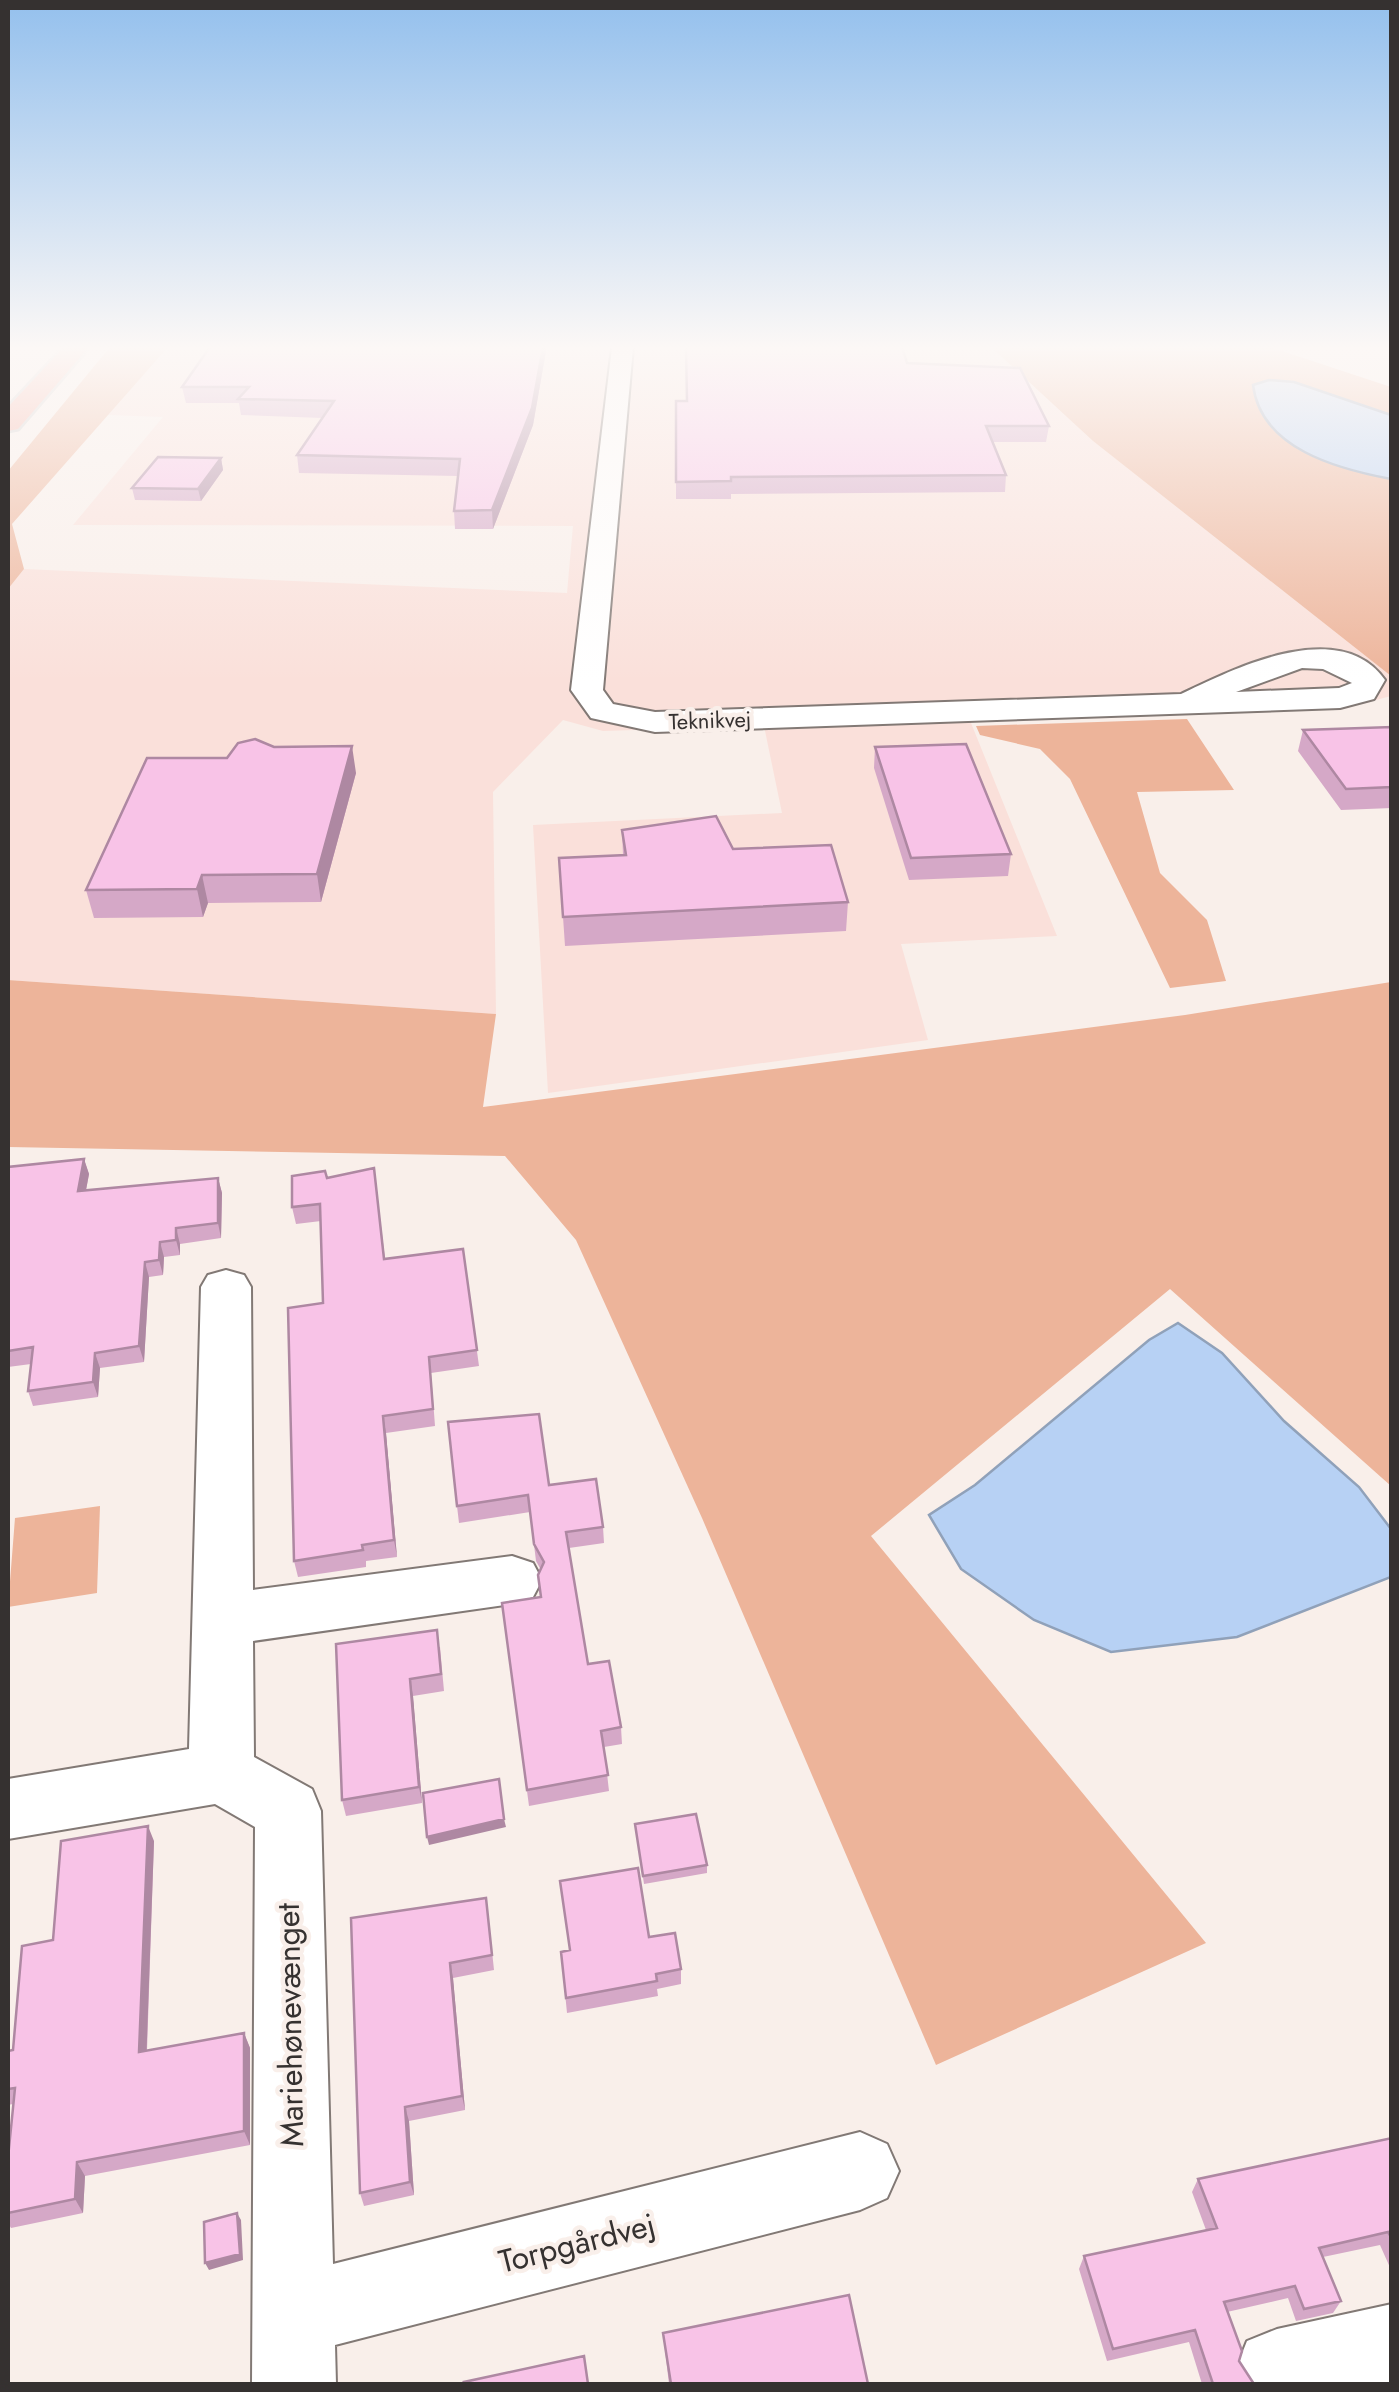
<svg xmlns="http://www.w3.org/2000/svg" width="1399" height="2392" font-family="Jost,sans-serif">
	<rect width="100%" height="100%" fill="#f9efea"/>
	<path fill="#fae0da" d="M168,347H991L1093,441L1391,676V696L1350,707L969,718L1057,936L901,944L928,1040L548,1093L533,825L782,813L764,726L603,731L563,720L493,792L496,1014L8,980V589L24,569L567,593L573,526L73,525L163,417L107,415Z"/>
	<path fill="#edb49a" d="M110,347H168L12,524L24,569L8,589V471Z
		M991,347H1270L1391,387V676L1093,441Z
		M1187,719L1234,790L1137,792L1160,873L1207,920L1226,981L1170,988L1070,779L1040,749L980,735L976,726Z
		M8,980L496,1014L483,1107L1185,1015L1391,982V1486L1170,1289L871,1536L1206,1943L936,2065L702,1518L576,1240L505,1156L8,1147Z
		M100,1506L97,1593L8,1607L15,1518Z"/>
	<path fill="#b7d1f4" stroke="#90a1b9" stroke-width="2.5" d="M1269,380L1294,382L1391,415V479C1338,469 1261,449 1253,385Z
		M1178,1323L1222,1353L1284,1421L1359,1487L1391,1529V1577L1237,1637L1111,1652L1034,1620L961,1569L929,1515L975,1485L1149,1340Z"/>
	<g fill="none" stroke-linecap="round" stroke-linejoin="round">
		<defs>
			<path id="minor" d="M612,347H633L603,690L613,704L655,712L1181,694C1233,669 1340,615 1385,680L1374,699L1340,708L655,732L591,718L571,690ZM1302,668L1323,669L1352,683L1339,688L1236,692Z
				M226,1270L244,1275L251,1287L253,1590L512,1556L533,1563L542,1580L533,1597L512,1604L253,1641L254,1757L312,1789L321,1811L333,2264L860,2132L887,2144L899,2171L887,2198L860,2210L335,2345L336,2384H252L255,1827L215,1804L8,1839V1779L189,1749L201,1287L208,1275Z
				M1392,2304V2384H1241L1235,2371L1247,2341L1277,2329Z"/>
			<path id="motorway" d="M64,347H89L18,429L8,431V407Z"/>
		</defs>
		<use href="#minor" stroke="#827975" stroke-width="4"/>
		<use href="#motorway" stroke="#cfcecd" stroke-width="5"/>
		<use href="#minor" fill="#fff" fill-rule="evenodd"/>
		<use href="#motorway" fill="#f5aa9d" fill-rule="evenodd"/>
	</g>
	<path fill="#d5a8c7" d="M543,347H546V351L533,425L493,529H455L454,511L458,476L299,473L297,455L323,418L241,415L239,403H186L182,387Z
		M907,363L1049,426L1046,442H993L1006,475L1005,492L731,494V499H676V401H687Z
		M221,458L223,470L201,501L135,500L132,488Z
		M1392,727V808L1341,810L1298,751L1303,730Z
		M274,747L356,773L321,902L208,903L203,917L94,918L86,890L227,758Z
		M875,747L1011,854L1008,876L909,880L874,768Z
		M622,830L733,849L848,902L846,931L565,946L559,858L623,855Z
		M84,1159L89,1174L86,1190L218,1178L222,1193L221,1238L180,1244V1255L164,1257L163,1275L149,1277L144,1362L100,1368L98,1397L33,1406L28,1391L31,1364L8,1367V1167Z
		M374,1168L385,1259L463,1249L479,1366L431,1373L435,1426L386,1433L397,1557L366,1561V1567L298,1577L294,1561L323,1303L321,1221L296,1224L292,1207L327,1178Z
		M549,1485L603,1527L604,1543L569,1548L588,1664L621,1727L622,1744L604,1747L609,1791L529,1806L502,1603L541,1597V1570L536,1561L530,1512L459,1523L457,1506Z
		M336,1644L440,1647L444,1691L413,1696L422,1803L346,1816L342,1800Z
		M635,1824L707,1865V1873L644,1884Z
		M154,1841L147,2051L244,2033L250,2048V2145L85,2176L83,2213L11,2228L8,2223V2158L13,2104L8,2105V2051L13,2050L53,1940Z
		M488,1913L494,1970L453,1978L465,2110L409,2121L414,2195L364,2206L360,2193L351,1918Z
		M649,1937L681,1969V1984L657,1989L658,1996L567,2013L561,1952Z
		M1392,2138V2272L1380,2245L1323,2257L1341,2301L1333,2313L1296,2321L1288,2298L1227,2312L1239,2361L1254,2384H1202L1189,2342L1107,2361L1079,2269L1084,2256L1206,2230L1192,2192L1198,2179Z
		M663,2333L868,2384H669Z"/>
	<path fill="#ae88a2" d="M543,347H546V351L533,425L493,529L492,510Z
		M221,458L223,470L201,501L198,489Z
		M352,746L356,773L321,902L317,874Z
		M202,875L208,903L203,917L197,889Z
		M84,1159L89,1174L83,1206L78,1191Z
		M218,1178L222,1193L221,1238L218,1223Z
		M176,1228L180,1244V1255L176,1240Z
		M160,1242L164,1257L163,1275L159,1260Z
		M145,1262L149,1277L144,1362L139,1346Z
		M95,1353L100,1368L98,1397L93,1382Z
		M383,1416L386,1433L397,1557L394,1540Z
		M410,1679L413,1696L422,1803L419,1787Z
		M504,1819L506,1827L429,1845L427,1837Z
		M148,1826L154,1841L146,2067L139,2052Z
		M450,1963L453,1978L465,2110L462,2096Z
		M244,2033L250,2048V2145L244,2131Z
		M405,2107L409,2121L414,2195L410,2182Z
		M77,2162L85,2176L83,2213L75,2199Z
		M237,2213L241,2220L243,2260L209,2270L205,2263Z"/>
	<path fill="#f8c3e7" stroke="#ae88a2" stroke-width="2.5" d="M210,347H543L532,408L492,510L454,511L460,459L297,455L334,401L238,399L249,387H182Z
		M686,347H902L907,363L1020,368L1049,426H986L1006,475L731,477V481L676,482V401H687Z
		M158,457L221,458L198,489L132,488Z
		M1392,727V787L1346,789L1303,730Z
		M255,739L274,747L352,746L317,874L202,875L197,889L86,890L147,758H227L238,743Z
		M966,744L1011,854L911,858L875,747Z
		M716,816L733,849L831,845L848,902L563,917L559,858L626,855L622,830Z
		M84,1159L78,1191L218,1178V1223L176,1228V1240L160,1242L159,1260L145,1262L139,1346L95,1353L93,1382L28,1391L33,1347L8,1351V1167Z
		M374,1168L384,1259L463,1249L477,1350L429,1357L433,1409L383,1416L394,1540L362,1545L363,1550L294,1561L288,1308L323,1303L320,1204L292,1207V1176L325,1171L327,1178Z
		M539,1414L549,1485L596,1479L603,1527L566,1532L588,1664L609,1661L621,1727L601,1731L608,1775L527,1790L502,1603L541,1597L538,1575L544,1562L534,1544L528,1495L457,1506L448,1422Z
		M437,1630L441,1674L410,1679L419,1787L342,1800L336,1644Z
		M499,1779L504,1819L427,1837L423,1793Z
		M696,1814L707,1865L643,1876L635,1824Z
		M148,1826L139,2052L244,2033V2131L77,2162L75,2199L8,2213V2158L15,2088L8,2089V2051L13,2050L22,1946L53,1940L61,1841Z
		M638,1868L649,1937L675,1933L681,1969L656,1974L657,1981L566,1998L561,1952L570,1950L560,1881Z
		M486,1898L492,1955L450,1963L462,2096L405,2107L410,2182L360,2193L351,1918Z
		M1392,2138V2239L1388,2232L1319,2248L1341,2301L1304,2309L1295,2286L1224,2302L1242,2351L1239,2361L1254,2384H1213L1195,2330L1113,2349L1084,2256L1217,2228L1198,2179Z
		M237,2213L240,2254L205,2263L204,2222Z
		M849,2295L868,2384H671L663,2333Z
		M584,2356L588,2384H465L464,2382Z"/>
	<linearGradient id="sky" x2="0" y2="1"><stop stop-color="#94c0ed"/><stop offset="0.51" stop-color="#fcf8f6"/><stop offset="1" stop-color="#fcf8f6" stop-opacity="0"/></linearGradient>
	<rect width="1399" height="682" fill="url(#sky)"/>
	<g text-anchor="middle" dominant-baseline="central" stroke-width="9" stroke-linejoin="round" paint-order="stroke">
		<g font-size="22" fill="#353130" stroke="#f9efea">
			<text transform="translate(710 720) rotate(-2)">Teknikvej</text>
		</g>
		<g font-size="32" fill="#353130" stroke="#f9efea">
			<text transform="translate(290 2025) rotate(-91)">Mariehønevænget</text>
			<text transform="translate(577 2243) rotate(-14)">Torpgårdvej</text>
		</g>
	</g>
	<rect width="1399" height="2392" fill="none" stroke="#353130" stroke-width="20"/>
</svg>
